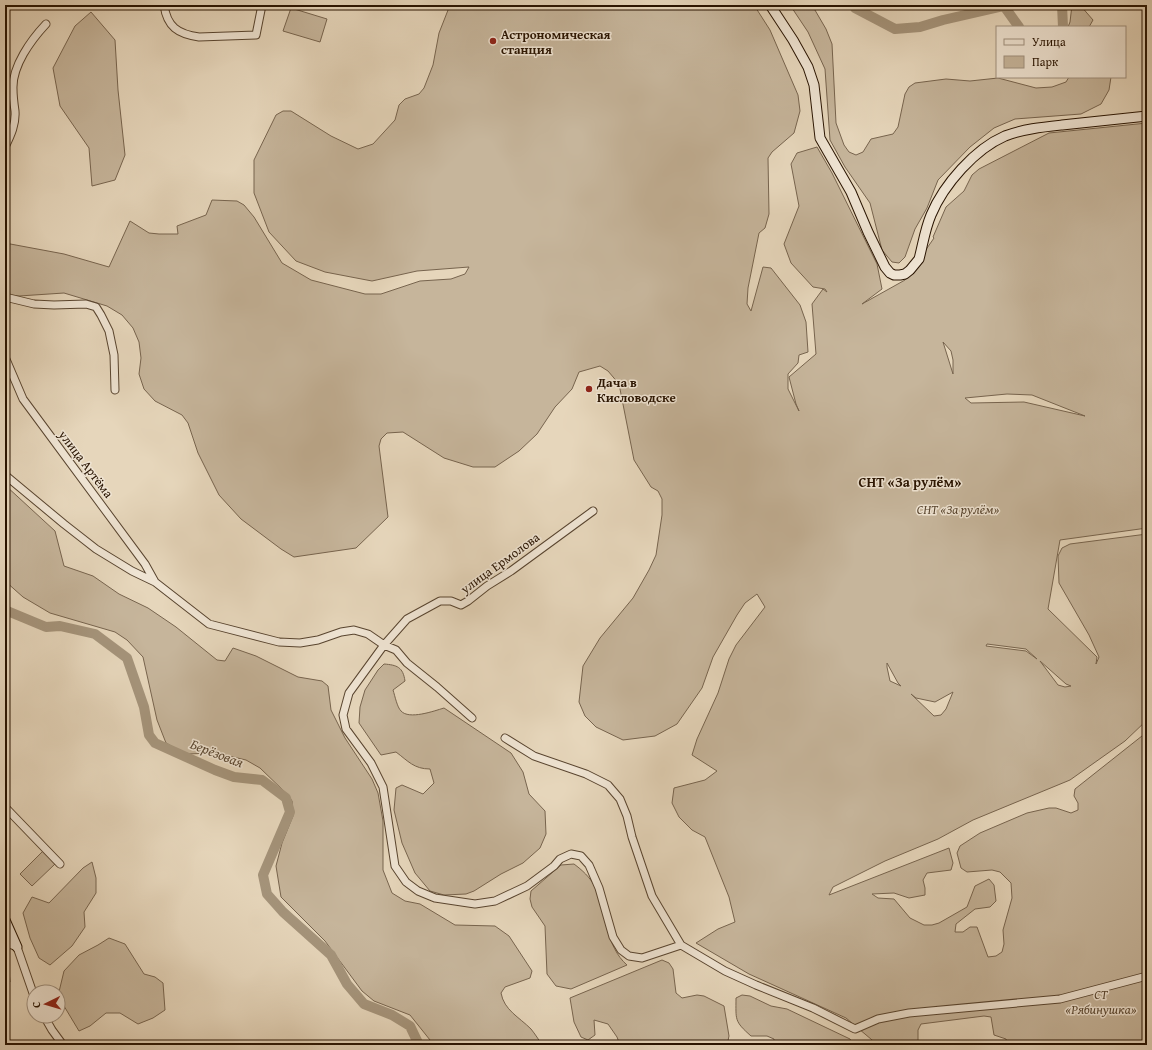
<svg xmlns="http://www.w3.org/2000/svg" width="1152" height="1050" font-family="'Gentium Book Plus',serif">
	<rect width="100%" height="100%" fill="#e6d6bb"/>
	<filter id="stains"><feTurbulence type="fractalNoise" baseFrequency=".005" numOctaves="4"/><feColorMatrix values="0 0 0 0 .2 0 0 0 0 .09 0 0 0 0 .02 0 0 0 .5 -.17"/></filter>
	<radialGradient id="worn" r=".72"><stop offset=".6" stop-color="#630" stop-opacity="0"/><stop offset="1" stop-color="#630" stop-opacity=".3"/></radialGradient>
	<path fill="#c6b59b" stroke="#77644e" fill-rule="evenodd" d="M450,5H754L770,30L798,95L800,111L794,133L772,152L768,158L769,214L765,228L759,233L748,288L747,304L751,311L763,267L771,268L800,305L806,322L808,352L799,355L798,363L788,374V389L799,411L796,404L789,377L816,354L812,304L823,289L827,292L825,289L813,287L791,263L784,244L799,206L791,164L797,153L817,147L832,173L877,264L882,289L862,304L905,280L934,238L933,237L946,207L964,191L972,175L979,169L1049,133L1147,123V528L1060,540L1048,609L1097,657L1096,664L1099,657L1089,635L1059,583L1058,556L1062,548L1070,544L1147,534V720L1125,741L1070,780L973,820L938,839L885,861L833,887L829,895L949,848L953,863L951,870L927,873L923,880L925,888V895L909,898L894,893L872,894L878,898L894,899L910,918L924,925H932L939,923L967,907L975,886L989,879L994,885L996,901L990,907L975,909L956,924L955,932H963L970,927H977L988,957L996,956L1002,952L1004,944L1003,930L1012,898L1011,883L1000,872L992,870L967,872L961,868L957,853L960,846L980,833L1027,813L1049,808H1056L1071,813L1078,810V803L1074,796L1075,789L1147,732V1045H1008L1006,1039L994,1035L991,1017L984,1016L921,1024L918,1030V1045H878L846,1018L749,974L696,943L718,929L735,922L729,897L705,837L692,830L679,817L672,803L674,788L705,780L717,771L692,755L697,739L718,693L729,659L736,645L765,607L757,594L745,603L737,615L713,657L702,688L677,724L655,736L623,740L596,727L585,716L579,702L583,666L600,638L633,598L649,570L656,555L662,515V499L658,491L651,487L634,460L619,384L608,371L600,366L579,372L572,389L555,407L537,434L519,451L495,467H473L444,458L403,432L387,433L381,439L379,446L388,517L356,548L294,557L281,549L241,519L219,495L198,453L188,423L182,415L155,401L144,389L139,374L141,358L139,342L133,328L122,315L107,306L64,293L19,296L5,295V243L64,254L109,267L130,221L149,233L159,234H178L177,226L206,215L212,200L237,201L244,205L254,217L282,263L311,280L365,294H381L420,281L451,279L465,274L469,267L417,271L372,281L325,272L296,261L269,232L254,193V160L276,115L283,111H291L331,136L358,149L373,144L395,120L399,105L405,99L419,94L424,88L433,65L439,33ZM943,342L951,351L953,360V374ZM1007,394L1032,395L1085,416L1024,402L971,403L965,398ZM987,644L1026,649L1037,659L1026,651L986,646ZM1040,661L1066,684L1071,686L1065,687L1058,685ZM887,663L898,683L901,686L890,681L887,667ZM953,692L946,709L941,715L934,716L911,694L916,698L935,702Z
		M790,5H812L826,29L832,44L836,123L844,145L849,152L856,155L863,152L871,139L893,134L898,127L905,94L909,87L915,83L946,79L970,81L998,78L1036,88L1052,87L1066,82L1069,77H1111L1109,90L1101,104L1081,114L1015,119L994,128L970,147L938,180L927,208L915,229L905,257L899,263L892,262L882,250L870,203L845,167L830,140L825,69L808,32Z
		M1072,5H1080L1093,20L1089,27H1068L1070,22Z
		M291,8L327,19L320,42L283,31Z
		M91,12L115,40L118,90L125,155L115,180L92,186L89,148L60,106L53,68L75,26Z
		M5,485L55,531L64,566L93,576L119,594L148,608L176,627L217,660L225,661L233,648L256,656L298,677L322,681L328,686L331,710L345,738L372,779L378,793L383,821V870L392,893L405,901L420,904L455,925L495,926L509,936L532,971L530,978L505,987L501,993C504,1010 519,1017 531,1029C535,1034 539,1040 542,1045H434L410,1015L374,1001L362,991L325,941L281,897L276,866L282,843L293,816L292,801L288,795L260,768L246,760L216,753L186,754L166,743L157,720L143,657L127,640L115,632L50,613L23,597L5,581Z
		M384,664C397,665 403,667 405,681L393,690C395,696 397,707 401,711C409,720 434,711 444,708L511,753L523,772L529,794L545,811L546,834L540,848L523,863L501,874L474,891L466,894L444,895L430,891L415,873L402,843L394,810L396,788L402,785L423,794L434,783L430,769C414,769 408,761 396,752L381,755L359,723L360,707L365,690L378,670Z
		M43,851L55,864L32,886L20,874Z
		M92,862L96,878V893L84,912L85,927L72,946L50,965L39,958L30,938L23,913L32,897L49,903L83,868Z
		M574,864C582,870 590,877 595,887C605,911 606,947 627,965L571,989L556,986L547,974L545,926L532,907L530,899L531,891L561,865Z
		M109,938L125,944L144,974L155,977L163,983L165,1010L153,1018L138,1024L120,1013H106L90,1026L79,1031L58,996L64,971L79,955L98,945Z
		M5,946L7,949L10,982L5,983Z
		M662,960L669,963L673,969L676,993L682,998L697,995L704,996L724,1006L729,1036L727,1045H620L617,1037L608,1024L594,1020L595,1035L588,1040L581,1037L574,1022L570,998Z
		M742,995L750,996L771,1006L787,1009L850,1039L854,1045H774V1039L767,1036H751C734,1021 736,1020 736,998Z"/>
	<g fill="none" stroke-linecap="round" stroke-linejoin="round">
		<path stroke="#a5947b" stroke-width="10" d="M853,5L855,8L895,29L920,27L943,20L1004,6L1019,27
			M1062,5L1063,27
			M5,610L46,627L60,626L95,634L127,658L144,707L149,735L155,743L215,770L234,777L262,780L286,798L290,812L263,875L267,894L283,912L331,955L347,984L364,1004L392,1015L410,1026L419,1045"/>
		<defs>
			<path id="street" d="M164,5C167,27 178,34 199,37L256,35L262,5
				M5,147C11,135 16,124 15,111C14,104 13,97 13,89C12,66 31,40 46,24
				M5,297L34,304L54,305L86,304L96,307L101,315L109,331L114,355L115,390
				M5,357L23,399L145,564L155,582
				M5,475L64,524L96,549L132,571L155,582L209,624L279,642L300,643L318,640L341,632L354,630L368,634L384,645L396,650L407,663L437,687L472,718
				M593,511L511,571L487,586L468,601L461,605L451,601H440L407,619L384,645L349,693L343,715L346,729L371,763L383,787L395,866L406,882L418,891L435,898L475,904L495,901L527,886L554,866L560,859L571,854L581,856L589,865L599,888L613,937L621,950L629,956L642,958L681,945
				M505,738L534,756L586,774L608,785L620,799L627,816L632,837L652,896L681,945L725,971L756,985L813,1008L855,1029L878,1019L909,1013L1060,999L1147,976
				M5,807L60,864
				M5,936L12,945L17,947L34,996
				M44,1016L52,1030L63,1045"/>
			<path id="secondary" d="M770,5L793,40L808,67L814,85L820,138L851,192L868,232L885,267L890,273L894,275H900L905,274L910,270L919,259C923,244 925,229 931,215C944,184 975,149 1005,136C1023,129 1043,127 1062,125C1090,122 1119,119 1147,116
				M5,920L17,947"/>
		</defs>
		<use href="#street" stroke="#58442f" stroke-width="9"/>
		<use href="#secondary" stroke="#281300" stroke-width="11"/>
		<use href="#street" stroke="#efe4d3" stroke-width="7"/>
		<use href="#secondary" stroke="#efe4d3" stroke-width="9"/>
	</g>
	<g fill="#8f2418" stroke="#efe4d3" stroke-width="1.5">
		<circle cx="493" cy="41" r="4"/>
		<circle cx="589" cy="389" r="4"/>
	</g>
	<g text-anchor="middle" dominant-baseline="central" stroke-width="3" stroke-linejoin="round" paint-order="stroke">
		<g font-size="13" font-weight="bold" fill="#281300" stroke="#efe4d3" text-anchor="start">
			<text x="501" y="34">Астрономическая<tspan x="501" dy="15">станция</tspan></text>
			<text x="597" y="382">Дача в<tspan x="597" dy="15">Кисловодске</tspan></text>
		</g>
		<g font-size="13" fill="#281300" stroke="#efe4d3">
			<text transform="translate(86 464) rotate(53)">улица Артёма</text>
			<text transform="translate(500 563) rotate(-36)">улица Ермолова</text>
		</g>
		<g font-size="13" font-style="italic" fill="#57442e" stroke="#efe4d3">
			<text x="958" y="509">СНТ «За рулём»</text>
			<text x="1101" y="994">СТ<tspan x="1101" dy="15">«Рябинушка»</tspan></text>
		</g>
		<g font-size="14" font-weight="bold" fill="#281300" stroke="#efe4d3">
			<text x="910" y="482">СНТ «За рулём»</text>
		</g>
		<g font-size="14" font-style="italic" fill="#5a4731" stroke="#efe4d3">
			<text transform="translate(217 753) rotate(21)">Берёзовая</text>
		</g>
	</g>
	<rect width="1152" height="1050" fill="none" stroke="#e6d6bb" stroke-width="20"/>
	<rect x="6" y="6" width="1140" height="1038" fill="none" stroke="#281300" stroke-width="2"/>
	<rect x="10" y="10" width="1132" height="1030" fill="none" stroke="#281300"/>
	<rect x="996" y="26" width="130" height="52" fill="#efe4d3" stroke="#9f907f"/>
	<rect x="1004" y="39" width="20" height="6" fill="#efe4d3" stroke="#9f907f"/>
	<text x="1032" y="46" font-size="12" fill="#281300">Улица</text>
	<rect x="1004" y="56" width="20" height="12" fill="#c6b59b" stroke="#9f907f"/>
	<text x="1032" y="66" font-size="12" fill="#281300">Парк</text>
	<g transform="translate(46 1004) rotate(265)"><circle r="19" fill="#efe4d3" stroke="#9f907f"/>
	<path d="M0-3L7 15L0 10L-7 15Z" fill="#8f2418"/>
	<text y="-6" font-size="11" font-weight="bold" text-anchor="middle" fill="#281300">С</text>
	</g>
	<rect width="100%" height="100%" filter="url(#stains)"/>
	<rect width="100%" height="100%" fill="url(#worn)"/>
</svg>
